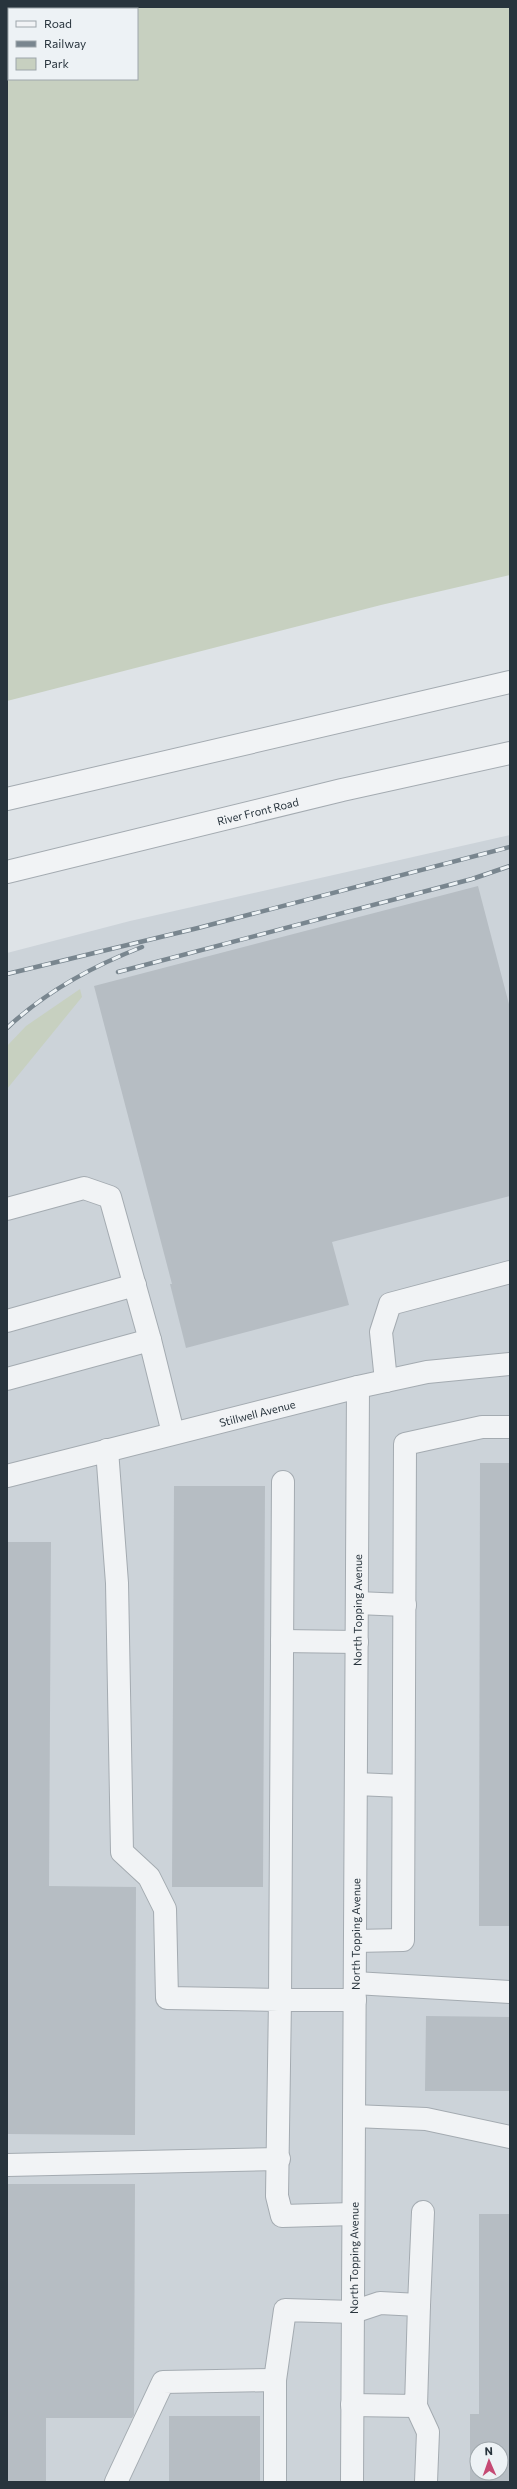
<svg xmlns="http://www.w3.org/2000/svg" width="517" height="2489" font-family="Commissioner,sans-serif">
	<rect width="100%" height="100%" fill="#dee3e7"/>
	<path fill="#ccd3d9" fill-rule="evenodd" d="M510,835V2482H7V953L130,921ZM477,2449H501V2473H477Z"/>
	<path fill="#c7d0c0" fill-rule="evenodd" d="M7,7H510V575L381,605L7,701ZM9,9H137V79H9Z
		M80,989L82,997L7,1089V1046L26,1026Z"/>
	<path fill="#b6bdc3" fill-rule="evenodd" d="M478,886L510,1008V1196L332,1242L349,1305L186,1348L170,1284H172L94,986Z
		M480,1463H510V1926H479Z
		M174,1486H265L263,1887H172Z
		M7,1542H51L49,1886L136,1887L135,2135L7,2134Z
		M426,2016L510,2017V2091H425Z
		M7,2184H135L134,2415L132,2418H46V2482H7Z
		M479,2214H510V2482H470V2414H479ZM477,2449H501V2473H477Z
		M169,2416H260V2482H169Z"/>
	<g fill="none" stroke-linecap="round" stroke-linejoin="round">
		<defs>
			<g id="minor">
				<path d="M7,799L510,682"/>
				<path id="s1" d="M7,872L342,790L510,753"/>
				<path d="M7,1209L84,1188L110,1197L150,1340"/>
				<path d="M7,1321L135,1285"/>
				<path d="M7,1379L150,1340L173,1433"/>
				<path d="M386,1381L381,1332L390,1304L510,1272"/>
				<path d="M107,1450L117,1583L122,1852L149,1877L165,1909L167,1998L280,2000L277,2196L282,2216L353,2214"/>
				<path id="s2" d="M7,1476L358,1387L427,1372L510,1364"/>
				<path d="M283,1482L280,2000H355"/>
				<path d="M357,1603L405,1605"/>
				<path d="M282,1641L357,1642"/>
				<path d="M356,1784L403,1786"/>
				<path d="M355,1941L403,1940L405,1444L482,1427H510"/>
				<path d="M355,1983L510,1992"/>
				<path d="M354,2116L426,2119L510,2137"/>
				<path d="M7,2165L279,2159"/>
				<path d="M419,2305L423,2212"/>
				<path d="M416,2406L428,2432L426,2482"/>
				<path d="M116,2482L163,2382L275,2380"/>
				<path d="M275,2482V2380L285,2310L353,2312L380,2303L419,2305L416,2406L352,2405"/>
				<path id="s3" d="M352,2482L358,1387"/>
			</g>
		</defs>
		<use href="#minor" stroke="#a4abb1" stroke-width="24"/>
		<use href="#minor" stroke="#f1f3f5" stroke-width="22"/>
		<defs>
			<path id="rail" d="M118,972L472,879L510,866
				M7,974L198,928L510,847
				M7,1028C45,992 93,966 142,947"/>
		</defs>
		<use href="#rail" stroke="#79868f" stroke-width="4.5"/>
		<use href="#rail" stroke="#edf2f5" stroke-width="3" stroke-dasharray="9" stroke-linecap="butt"/>
	</g>
	<g text-anchor="middle" dominant-baseline="central" stroke-width="3.5" stroke-linejoin="round" paint-order="stroke">
		<g font-size="11" fill="#28343d" stroke="#edf2f5">
			<text stroke="none"><textPath href="#s1" startOffset="258">River Front Road</textPath></text>
			<text stroke="none"><textPath href="#s2" startOffset="258">Stillwell Avenue</textPath></text>
			<text stroke="none"><textPath href="#s3" startOffset="872">North Topping Avenue</textPath></text>
			<text stroke="none"><textPath href="#s3" startOffset="548">North Topping Avenue</textPath></text>
			<text stroke="none"><textPath href="#s3" startOffset="224">North Topping Avenue</textPath></text>
		</g>
	</g>
	<rect width="517" height="2489" fill="none" stroke="#28343d" stroke-width="16"/>
	<rect x="8" y="8" width="130" height="72" fill="#edf2f5" stroke="#9ea6ab"/>
	<rect x="16" y="21" width="20" height="6" fill="#f1f3f5" stroke="#9ea6ab"/>
	<text x="44" y="28" font-size="12" fill="#28343d">Road</text>
	<rect x="16" y="41" width="20" height="6" fill="#79868f" stroke="#9ea6ab"/>
	<text x="44" y="48" font-size="12" fill="#28343d">Railway</text>
	<rect x="16" y="58" width="20" height="12" fill="#c7d0c0" stroke="#9ea6ab"/>
	<text x="44" y="68" font-size="12" fill="#28343d">Park</text>
	<g transform="translate(489 2461) rotate(358)"><circle r="19" fill="#edf2f5" stroke="#9ea6ab"/>
	<path d="M0-3L7 15L0 10L-7 15Z" fill="#c54a74"/>
	<text y="-6" font-size="11" font-weight="bold" text-anchor="middle" fill="#28343d">N</text>
	</g>
</svg>
